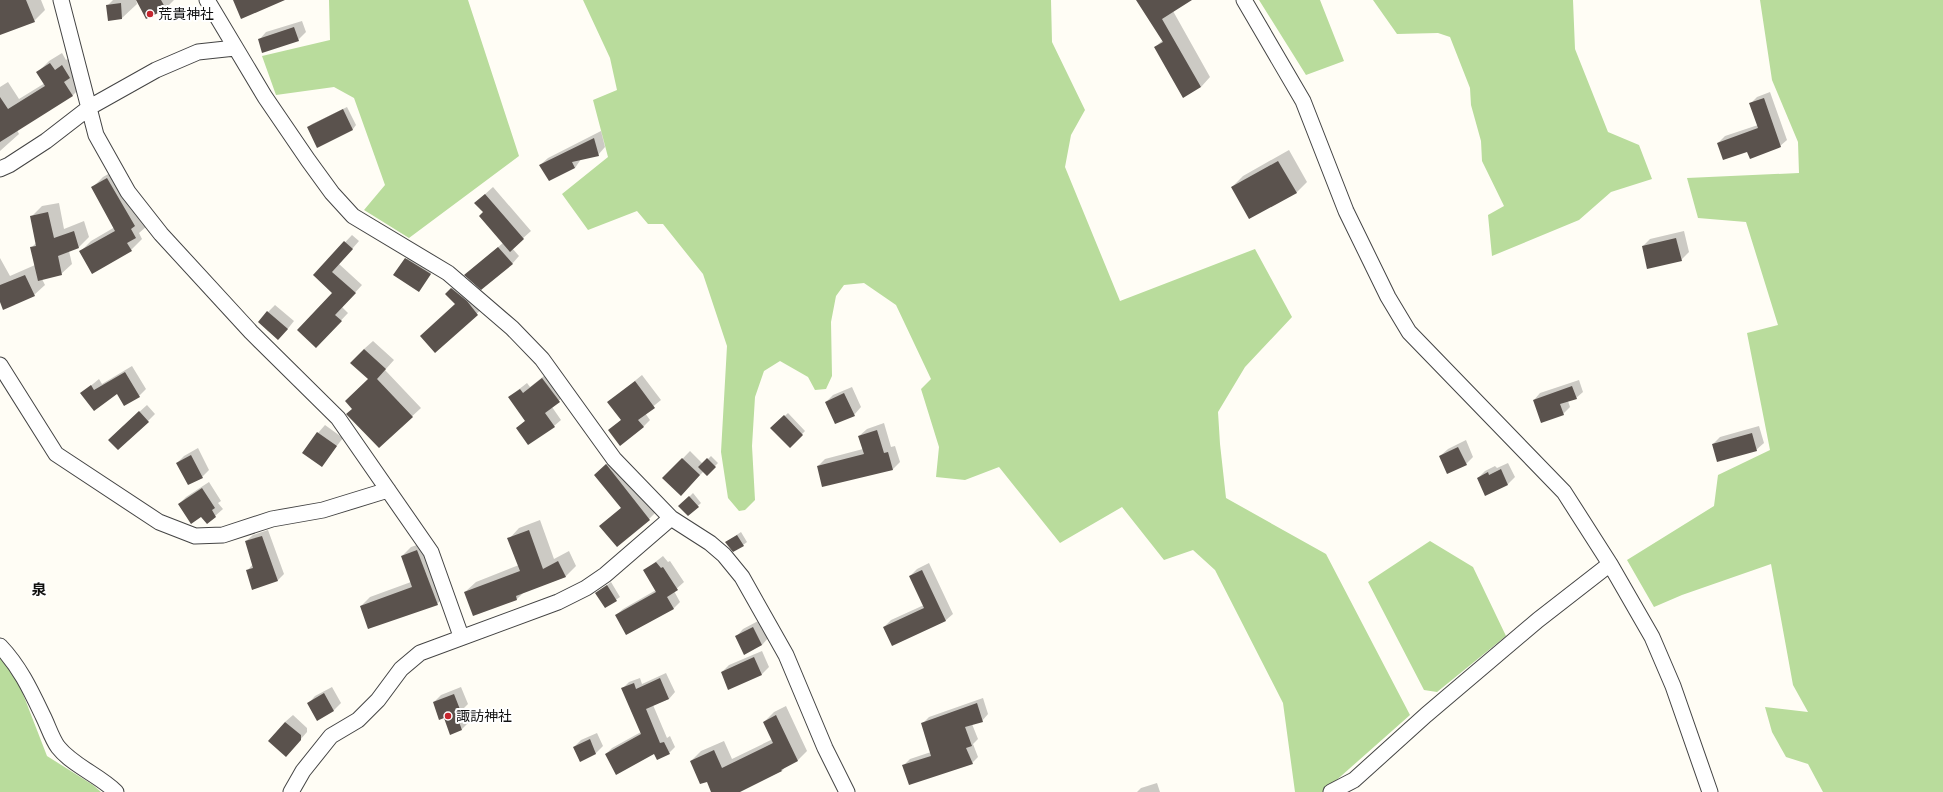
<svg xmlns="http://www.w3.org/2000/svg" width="1943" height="792" font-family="'Times New Roman','Noto Sans JP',serif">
	<rect width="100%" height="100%" fill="#fffdf5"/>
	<path fill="#b9dc9c" d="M329,0H468L519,156L409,238L364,210L385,185L354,98L334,87L276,95L262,56L330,40Z
		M583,0H1051L1052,42L1085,110L1071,135L1065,167L1120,301L1255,249L1292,317L1245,367L1218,412L1220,444L1226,498L1326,554L1410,715L1323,792H1295L1283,703L1215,570L1193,550L1164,560L1122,507L1060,543L999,467L965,480L936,477L939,447L921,389L931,379L896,305L864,283L844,285L836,296L831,322L832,376L826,389L815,390L808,377L780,361L764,371L755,397L752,446L755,500L745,510L739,511L728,498L721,452L727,346L703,274L663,224H648L637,211L588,230L562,194L608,157L593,100L617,90L610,58Z
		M1259,0H1320L1344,61L1306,75Z
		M1373,0H1573L1575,49L1608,132L1639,145L1652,179L1611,192L1579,220L1492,256L1488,215L1504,206L1482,161L1481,141L1471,105L1470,88L1450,37L1438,33L1397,34Z
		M1760,0H1943V792H1823L1808,764L1786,757L1772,732L1765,707L1808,712L1793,685L1771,564L1682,595L1654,607L1627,560L1714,506L1718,475L1770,450L1747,333L1778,325L1746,222L1698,218L1687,178L1799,173L1798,142L1772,80Z
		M1430,541L1473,567L1506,636L1437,692L1424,690L1368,582Z
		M0,658L18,681L47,756L93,785L101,792H0Z"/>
	<path fill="#0003" d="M0,0H41L45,10L34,21L0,34Z
		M113,0H136L137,4L122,18L108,5Z
		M137,0H174L165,9Z
		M1141,0H1187L1173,11L1210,77L1201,87L1155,47L1163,40Z
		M302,21L306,32L298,40H259L266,32Z
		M62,53L66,60L74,55L84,84L73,95L17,130L19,134L0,151V87L8,82L19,99L45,83L38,72L49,61Z
		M1770,92L1787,140L1780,146L1748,150L1718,143L1725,136L1758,125L1751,103L1757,97Z
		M347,107L356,125L353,129L317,146L308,128L312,124Z
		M601,131L605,147L598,155L581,159L575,168L540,165L548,158Z
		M1289,150L1307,182L1296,193L1232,187L1243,176Z
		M119,168L147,226L139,233L142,239L131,250L92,272L80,252L91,241L115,227L92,188L103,177Z
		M493,187L531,231L512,248L519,256L512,264L465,275L503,243L484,212L483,196Z
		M59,203L64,229L84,221L89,237L79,247L69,251L72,264L61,274L42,279L45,285L34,295L0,301V258L10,276L35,265L32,247L37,242L31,217L42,206Z
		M1684,231L1689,252L1681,260L1643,246L1650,239Z
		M352,235L359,241L339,264L362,285L342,307L348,313L316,347L334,293L314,275Z
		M413,251L437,266L418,290L394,275Z
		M458,282L484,307L435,352L456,303L446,294Z
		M275,305L294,321L286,331L268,312Z
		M373,341L394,360L385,370L421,408L379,447L353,409L369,379L364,349Z
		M132,366L146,389L139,396L117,393H82L99,379L102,384Z
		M549,372L566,394L552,407L561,420L554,426L517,428L526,420L509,397L527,383L530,387Z
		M642,375L661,400L645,413L650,420L643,427L609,431L622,419L609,402Z
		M1579,380L1583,392L1576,398L1568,401L1570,407L1563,414L1534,400L1540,393Z
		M852,387L861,407L854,415L826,402L833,395Z
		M147,405L155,414L148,421L117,432Z
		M788,413L805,431L790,447L772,428Z
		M884,423L891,447L895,446L900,462L893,469L818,466L825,459L863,449L859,436L867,429Z
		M325,425L343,438L321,466L318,433Z
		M1759,426L1764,443L1756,450L1713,444L1720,437Z
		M1466,440L1473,457L1466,464L1440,456L1448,449Z
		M198,448L209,470L202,477L177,463L184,456Z
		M690,451L703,464L711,456L718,463L707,474L704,471L681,494L664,478Z
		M616,455L659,509L649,519L601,526L622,507L595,475Z
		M1508,463L1515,477L1508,484L1486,494L1478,478L1485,471L1495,466L1497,468Z
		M209,482L221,501L218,503L223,509L207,523L202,516L179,504L186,497Z
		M693,493L701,503L688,515L683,503Z
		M540,520L554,559L569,551L576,566L565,577L524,592L517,599L465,592L476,582L519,565L509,539L519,528Z
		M268,530L284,574L278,580L253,589L247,571L253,564L246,541L253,535Z
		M741,532L747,542L743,545L726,542Z
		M426,542L446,595L437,604L361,606L370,597L411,582L402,556L411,547Z
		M663,556L668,562L670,561L684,582L674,591L680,602L674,608L627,634L616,615L623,609L656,590L644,571Z
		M929,563L953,614L946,620L884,627L891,620L924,605L910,576L917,569Z
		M611,582L620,597L605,607L597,593Z
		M760,620L769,637L762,645L745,653L736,637L743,629Z
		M762,651L769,667L762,674L722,672L729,665Z
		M666,673L675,692L669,699L653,705L667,738L670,736L675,747L669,753L606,754L612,748L641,732L623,688L629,682L640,678L642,684Z
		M332,687L341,703L334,710L317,719L308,704L315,696Z
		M461,687L468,704L464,708L469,722L462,729L445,717L434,702L441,695Z
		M983,698L988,714L982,721L972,724L978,739L973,744L978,757L972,763L903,766L910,759L931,752L922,724L929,717Z
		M786,706L807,751L797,761L786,766L782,771L735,792H712L707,780L691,761L701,751L724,741L732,759L773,739L764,722L774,712Z
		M293,715L307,728V732L293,748L285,722Z
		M597,733L603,746L596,753L580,761L574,747L581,740Z
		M1157,783L1160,792H1137L1141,788Z"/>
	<path fill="#5a524d" d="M0,0H26L35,22L0,35Z
		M136,0H161L166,9L146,19Z
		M233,0H285L241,19Z
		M1136,0H1192L1162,19L1201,87L1183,98L1154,47L1163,42Z
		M121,3L122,19L108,21L106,5Z
		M294,27L299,41L262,53L258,39Z
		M50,63L55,70L62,65L70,78L64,82L73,96L0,142V97L8,109L45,86L36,72Z
		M1764,98L1781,147L1750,159L1747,152L1723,160L1717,143L1758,128L1749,103Z
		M343,109L353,130L317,148L307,127Z
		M594,138L599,156L572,162L575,168L549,181L539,165Z
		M1278,161L1297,193L1249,219L1231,187Z
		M107,178L135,226L131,229L136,238L127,243L132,251L92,274L79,251L115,231L91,187Z
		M485,194L524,239L510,252L479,216L483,212L474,203Z
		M48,212L54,238L74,231L79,248L58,256L62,275L38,281L30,247L36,246L30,216Z
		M1676,238L1682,261L1647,269L1642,246Z
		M344,241L353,249L332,272L356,293L335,315L342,321L316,348L297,330L332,293L313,275Z
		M498,247L513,264L481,290L464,275Z
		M405,258L431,274L419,292L393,275Z
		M25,275L35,296L3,310L0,302V285Z
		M451,288L467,301L478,315L435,353L420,336L455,304L445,294Z
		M267,311L288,329L278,340L258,322Z
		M364,349L386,369L377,379L413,417L379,448L346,414L352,409L345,401L368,379L350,363Z
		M125,372L140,397L124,406L117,394L94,411L80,393L91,385L94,390Z
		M542,378L560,402L545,413L555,427L528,445L516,428L525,421L508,397L520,389L523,393Z
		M635,381L655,408L638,420L644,427L620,446L608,430L621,420L607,402Z
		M1572,386L1577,399L1560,404L1564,415L1541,423L1533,400Z
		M844,393L855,416L835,424L825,402Z
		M139,411L149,422L118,450L108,440Z
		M784,415L803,435L790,448L770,428Z
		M877,430L884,453L888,452L893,470L822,487L817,466L864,454L858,436Z
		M317,432L337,446L322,467L302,453Z
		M1752,433L1757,451L1717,462L1712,444Z
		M1458,447L1467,465L1447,474L1439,456Z
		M191,455L203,478L188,485L176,463Z
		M682,458L700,475L681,496L662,478Z
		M707,458L716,467L707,476L698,467Z
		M606,464L650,520L617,547L599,526L621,508L594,475Z
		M1501,469L1508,485L1485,496L1477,478L1488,472L1489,475Z
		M202,488L215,508L212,510L216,517L207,524L201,517L191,524L178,504Z
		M689,496L699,507L688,516L678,506Z
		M529,530L543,569L558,561L566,577L516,596L517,600L473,616L464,592L520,571L507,538Z
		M737,535L744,546L733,552L725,542Z
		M262,536L278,581L252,590L246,570L253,568L245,541Z
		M417,550L438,605L368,629L360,606L412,587L401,556Z
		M656,562L661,568L663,567L678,590L667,597L674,609L626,635L615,615L656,592L643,570Z
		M922,570L946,621L892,646L883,627L924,608L909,576Z
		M607,585L617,601L605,608L595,593Z
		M753,627L762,645L744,655L735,636Z
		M754,657L762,675L728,690L721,672Z
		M660,678L669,699L646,709L660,743L664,742L670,754L657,760L654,754L616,775L605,754L641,734L621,688L634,683L636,689Z
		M324,693L334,711L317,721L307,703Z
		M454,694L461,712L456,714L462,730L450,735L444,718L439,720L433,702Z
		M977,703L983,722L965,727L972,746L966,748L973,764L909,785L902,765L931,756L921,723Z
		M776,715L798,761L781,770L782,771L740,792H711L707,782L700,784L690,761L714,750L722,768L773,743L763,722Z
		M285,722L301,735V740L286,757L268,741Z
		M590,739L596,754L580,762L573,747Z"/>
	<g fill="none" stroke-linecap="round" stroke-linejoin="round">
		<defs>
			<path id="minor" d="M61,0L96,135L128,192L161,234L251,332L338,418L431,552L461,636
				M207,0L265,97L308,160L332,193L353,216L448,273L512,328L542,359L614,459L671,518L710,543L724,555L742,577L786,655L825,748L847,792
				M1244,0L1303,101L1346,211L1388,297L1409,332L1564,492L1610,564L1652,637L1673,686L1710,792
				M0,169L9,165L46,141L90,107L156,70L198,52L235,48
				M0,365L56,454L159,522L195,536L223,535L272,519L323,510L388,490
				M0,646C20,667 31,691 43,716C48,726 52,739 58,747C73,766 99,775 116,792
				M291,792L303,771L331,736L358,720L378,700L401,669L420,653L558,602L586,588L605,575L671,518
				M1331,792L1354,780L1426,715L1538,620L1610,564"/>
		</defs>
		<use href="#minor" stroke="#444" stroke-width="17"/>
		<use href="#minor" stroke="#fff" stroke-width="15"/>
	</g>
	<g fill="#c4262e" stroke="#fff" stroke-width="1.5">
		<circle cx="150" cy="14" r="4"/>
		<circle cx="448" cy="716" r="4"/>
	</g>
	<g text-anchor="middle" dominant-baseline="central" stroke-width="4" stroke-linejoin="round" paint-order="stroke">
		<g font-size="14" fill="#111" stroke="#fff" text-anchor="start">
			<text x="158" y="14">荒貴神社</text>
			<text x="456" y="716">諏訪神社</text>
		</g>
		<g font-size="15" font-weight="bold" fill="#111" stroke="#fff">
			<text x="39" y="590">泉</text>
		</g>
	</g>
</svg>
